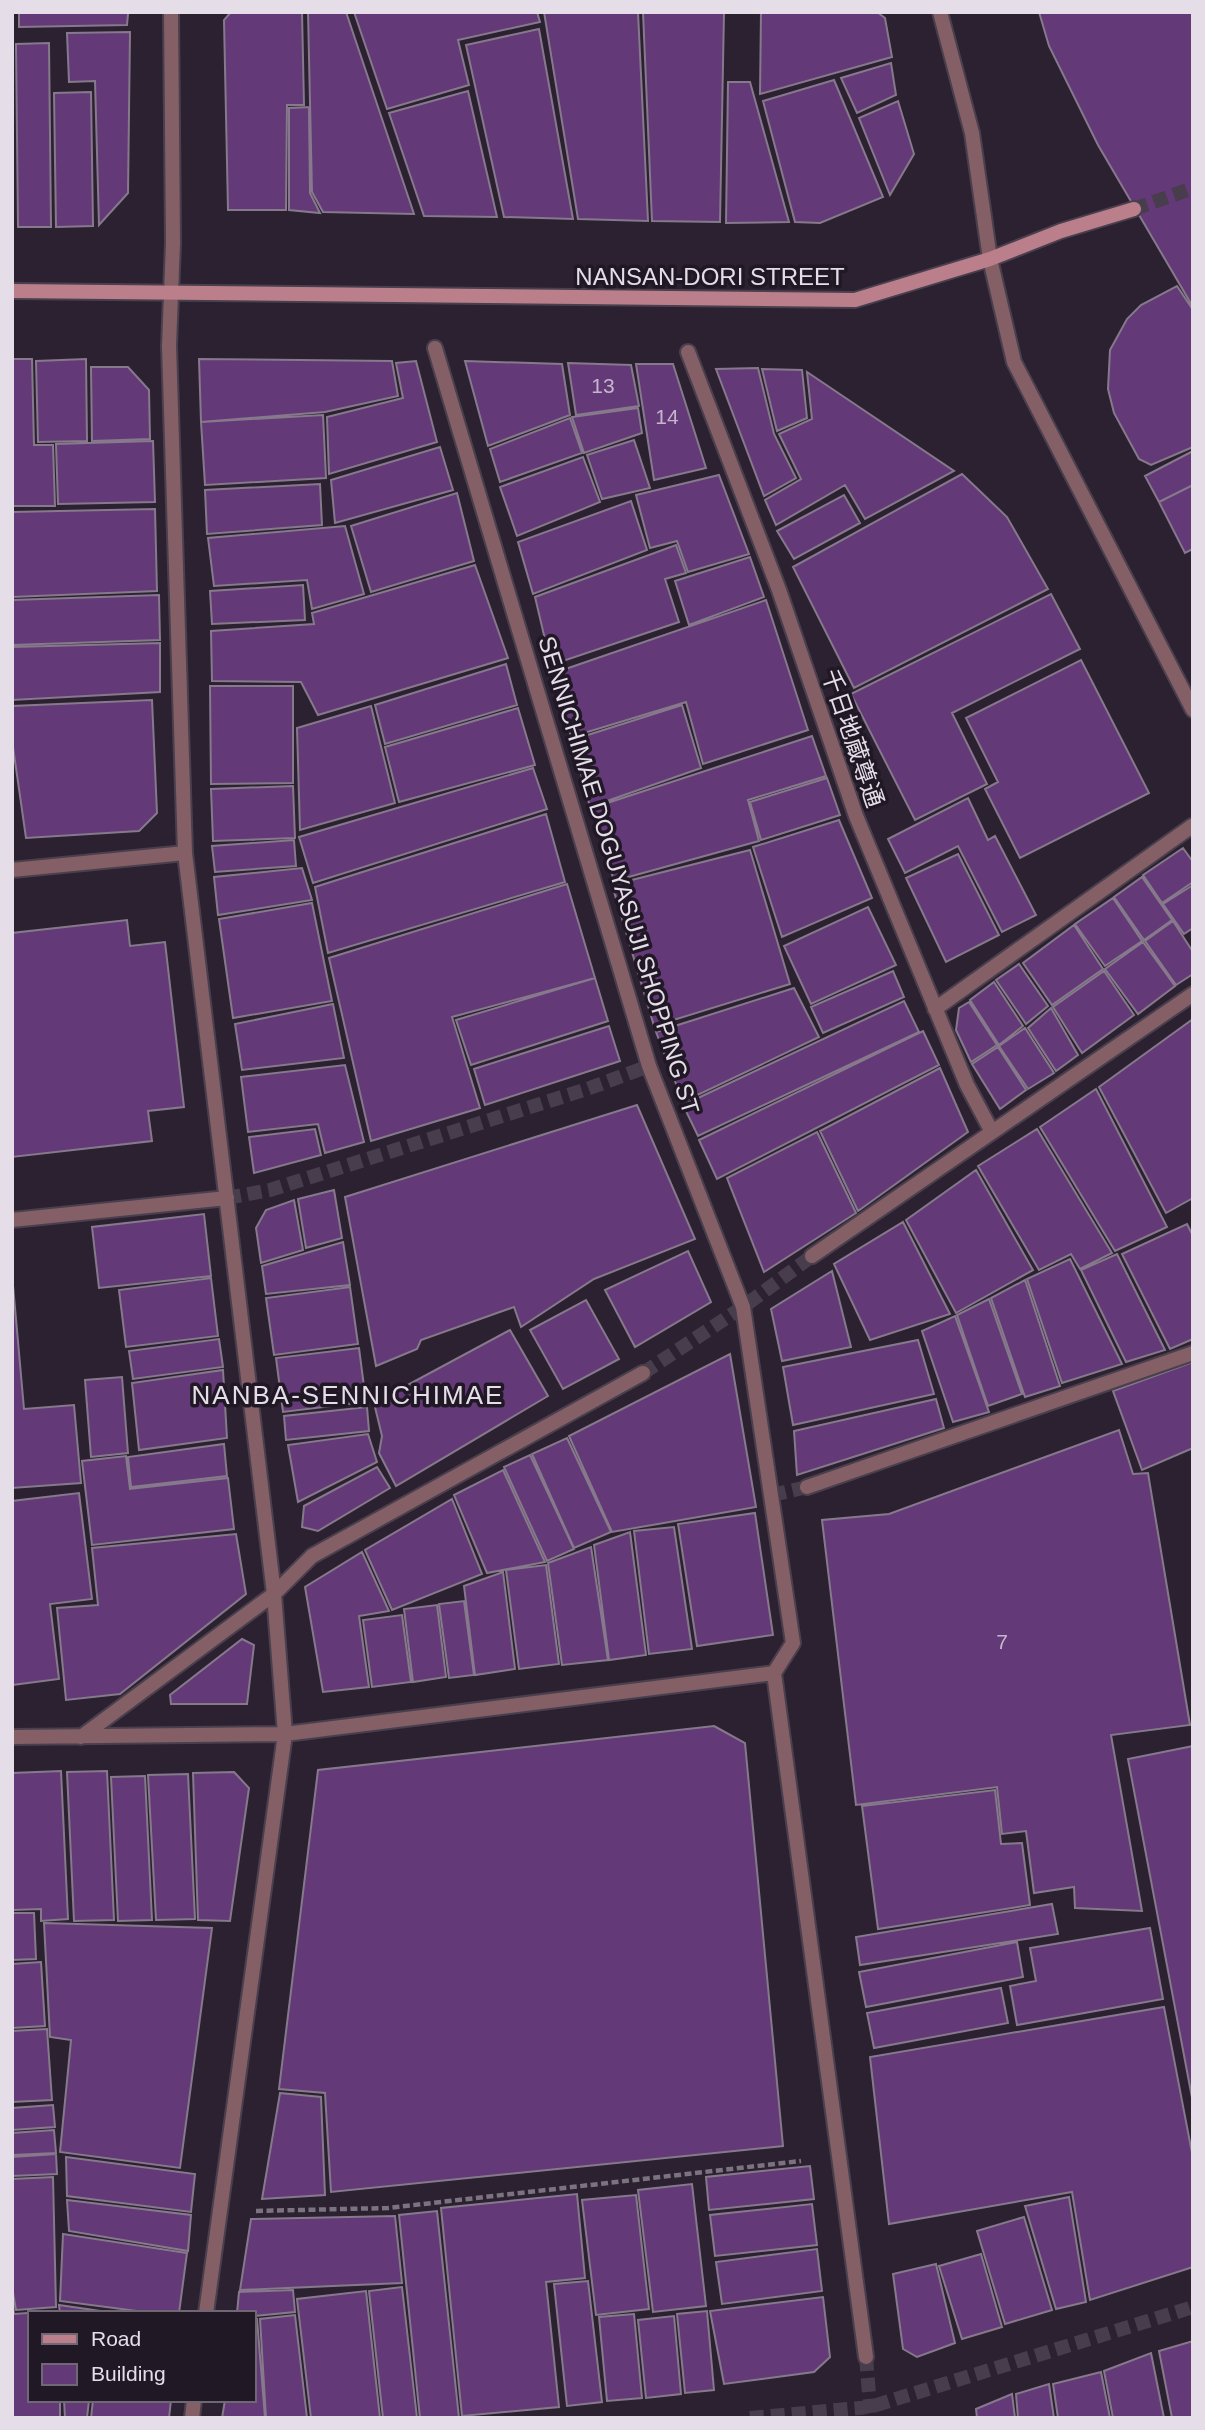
<svg xmlns="http://www.w3.org/2000/svg" width="1205" height="2430" font-family="Arial,'Noto Sans JP',sans-serif">
	<rect width="100%" height="100%" fill="#2b2130"/>
	<path fill="#643978" stroke="#85798b" stroke-width="2" d="M19,12H127L128,14L127,25L19,27Z
		M231,12H302L304,105H287L286,210H228L224,20Z
		M308,12H346L414,214L323,212L312,192Z
		M354,12H537L540,22L458,40L469,85L387,109Z
		M544,12H638L648,221L578,219Z
		M643,12H724L720,222L652,221Z
		M761,12H877L885,18L892,57L760,94Z
		M1039,12H1193V307L1098,145L1049,46Z
		M539,29L573,219L504,217L466,45Z
		M130,32L128,193L99,225L95,81L69,82L67,33Z
		M49,43L51,227H18L16,44Z
		M891,63L896,95L857,113L841,78Z
		M834,80L883,197L820,223L795,222L763,101Z
		M728,82H750L789,222L726,223Z
		M468,91L497,217L424,216L389,113Z
		M91,92L93,226L56,227L54,93Z
		M898,101L914,154L890,195L859,118Z
		M309,107L310,193L320,213L289,210V108Z
		M1177,286L1193,310V447L1151,465L1139,459L1114,413L1108,389L1110,350L1127,319L1141,305Z
		M12,359H32L34,445H53L55,506H12Z
		M86,359L87,441L38,442L36,361Z
		M199,359L392,361L398,396L325,412L201,422Z
		M416,361L437,442L329,474L327,417L403,398L396,363Z
		M465,361L562,364L570,415L488,446Z
		M568,363L631,365L639,406L576,415Z
		M636,364H673L706,468L654,480Z
		M91,367H128L149,390L150,439L92,441Z
		M758,368L774,434L796,478L764,496L716,369Z
		M762,369L802,370L807,418L777,431Z
		M807,372L954,471L865,519L845,485L776,525L765,500L801,479L779,434L812,419Z
		M638,408L642,433L584,453L572,417Z
		M323,415L326,478L205,485L201,422Z
		M570,418L582,453L500,482L490,449Z
		M634,440L650,488L602,499L587,455Z
		M153,441L155,502L58,504L56,444Z
		M440,447L453,490L335,523L331,480Z
		M1193,451V485L1159,502L1145,476Z
		M583,457L600,502L517,536L500,487Z
		M962,474L1007,517L1048,589L854,688L793,567Z
		M719,475L749,554L688,572L677,541L650,548L636,495Z
		M320,484L322,525L207,534L205,490Z
		M1193,485V549L1185,553L1159,502Z
		M457,493L474,561L371,592L351,526Z
		M844,495L860,523L794,559L777,531Z
		M631,501L647,550L533,594L518,542Z
		M155,509L157,591L12,597V512Z
		M345,526L364,594L312,609L307,580L214,586L208,538Z
		M676,545L686,573L665,579L679,622L551,665L535,597Z
		M750,557L764,597L689,625L675,581Z
		M475,565L508,658L318,715L301,682L212,681L211,631L314,624L312,613Z
		M303,585L305,620L212,624L210,591Z
		M1051,594L1080,649L952,713L987,784L915,820L851,694Z
		M159,595L160,640L12,645V600Z
		M766,600L808,730L703,764L686,702L571,737L554,673Z
		M160,643V692L12,700V647Z
		M1081,660L1149,793L1020,858L985,789L998,782L966,718Z
		M506,664L517,705L385,744L375,705Z
		M210,686H293V783L211,784Z
		M152,700L157,813L139,831L26,838L12,740V706Z
		M682,705L701,768L590,807L572,740Z
		M371,706L395,803L300,830L297,728Z
		M518,708L535,765L399,802L385,747Z
		M812,736L826,776L748,800L759,841L614,881L592,808Z
		M533,768L547,809L313,883L299,837Z
		M827,778L840,815L761,840L750,802Z
		M293,786L295,838L213,841L211,789Z
		M968,798L988,840L995,836L1036,915L1002,932L958,846L905,873L888,839Z
		M546,814L565,882L328,953L315,887Z
		M839,820L872,898L782,937L753,847Z
		M294,840L296,866L215,872L212,846Z
		M1183,848L1193,862V882L1162,903L1143,875Z
		M750,850L790,984L654,1026L612,885Z
		M958,854L999,935L946,962L906,878Z
		M302,868L312,900L218,915L214,877Z
		M1142,877L1172,920L1144,940L1114,897Z
		M567,884L595,978L452,1017L480,1108L371,1141L329,958Z
		M1193,885V928L1184,934L1163,904Z
		M1113,898L1142,941L1105,966L1075,924Z
		M312,903L332,1001L233,1018L219,919Z
		M868,907L896,965L811,1004L784,946Z
		M127,920L130,946L165,942L184,1107L148,1111L152,1141L12,1157V933Z
		M1173,921L1193,952V974L1176,985L1145,941Z
		M1074,925L1103,969L1052,1005L1023,963Z
		M1143,942L1175,986L1138,1014L1105,969Z
		M1019,964L1048,1006L1026,1024L996,980Z
		M893,971L904,997L823,1033L811,1007Z
		M1104,971L1134,1015L1082,1053L1053,1007Z
		M595,978L608,1021L471,1065L456,1020Z
		M994,982L1023,1026L999,1045L970,1000Z
		M794,988L819,1037L683,1102L656,1032Z
		M904,1001L919,1032L698,1136L683,1105Z
		M969,1002L997,1045L971,1062L956,1030L959,1008Z
		M333,1004L344,1058L242,1070L235,1024Z
		M1051,1008L1078,1055L1056,1071L1028,1028Z
		M1193,1019V1198L1166,1213L1099,1087Z
		M609,1026L620,1061L485,1105L474,1069Z
		M1025,1028L1054,1073L1028,1089L999,1046Z
		M923,1031L939,1065L717,1179L699,1140Z
		M998,1047L1026,1090L1000,1109L972,1064Z
		M345,1065L364,1142L325,1153L318,1124L248,1132L241,1077Z
		M940,1068L968,1132L858,1211L820,1131Z
		M1096,1089L1167,1227L1115,1251L1040,1127Z
		M637,1105L695,1239L594,1279L521,1327L514,1307L421,1340L417,1349L376,1366L345,1197Z
		M315,1129L321,1155L254,1173L249,1137Z
		M1037,1129L1112,1253L1080,1269L1071,1254L1039,1270L978,1166Z
		M817,1132L856,1213L764,1272L727,1178Z
		M976,1170L1033,1270L956,1313L906,1220Z
		M334,1190L342,1238L306,1248L298,1199Z
		M294,1200L303,1250L261,1263L256,1228L266,1210Z
		M204,1214L211,1276L99,1288L92,1227Z
		M903,1222L950,1314L870,1340L834,1264Z
		M1187,1224L1193,1236V1339L1170,1349L1122,1254Z
		M343,1242L350,1285L266,1294L262,1266Z
		M688,1251L711,1302L635,1347L605,1290Z
		M1117,1254L1165,1350L1126,1362L1081,1270Z
		M1070,1259L1122,1364L1062,1383L1027,1279Z
		M832,1271L851,1347L782,1361L771,1309Z
		M12,1274L24,1409L74,1405L81,1483L12,1488Z
		M211,1278L218,1336L126,1347L119,1290Z
		M1025,1280L1060,1386L1025,1397L991,1298Z
		M350,1287L358,1344L274,1355L266,1298Z
		M989,1299L1022,1394L988,1406L957,1315Z
		M586,1300L619,1359L563,1389L530,1330Z
		M955,1316L989,1412L953,1422L922,1331Z
		M510,1330L548,1396L396,1486L379,1453L382,1436L374,1403Z
		M219,1339L223,1367L133,1379L129,1351Z
		M918,1340L934,1394L793,1425L783,1367Z
		M359,1348L366,1402L283,1412L276,1358Z
		M730,1354L756,1507L612,1532L569,1436Z
		M1193,1362V1448L1142,1470L1113,1391Z
		M223,1370L227,1438L139,1450L132,1383Z
		M122,1377L128,1453L91,1457L85,1380Z
		M936,1399L944,1428L797,1475L794,1431Z
		M367,1407L369,1431L286,1440L284,1416Z
		M1119,1430L1133,1474L1148,1473L1190,1725L1111,1735L1142,1911L1075,1908L1074,1887L1034,1893L1026,1831L1002,1834L997,1787L856,1805L822,1520L889,1514Z
		M368,1434L377,1462L298,1502L288,1445Z
		M567,1438L611,1532L574,1548L532,1454Z
		M224,1444L227,1476L131,1487L128,1457Z
		M530,1455L574,1549L547,1561L504,1467Z
		M126,1456L130,1489L228,1478L234,1529L92,1545L82,1461Z
		M377,1467L390,1488L318,1531L302,1527L304,1506Z
		M503,1470L545,1562L487,1573L454,1495Z
		M79,1493L92,1599L50,1604L59,1679L12,1685V1501Z
		M452,1499L482,1574L392,1610L365,1550Z
		M755,1513L773,1635L697,1646L678,1524Z
		M674,1527L692,1649L649,1654L634,1531Z
		M630,1532L646,1655L609,1660L594,1545Z
		M236,1534L246,1594L120,1694L66,1700L57,1608L98,1605L92,1548Z
		M591,1547L608,1660L562,1665L548,1563Z
		M362,1552L389,1611L359,1616L369,1687L323,1692L305,1587Z
		M546,1565L559,1664L519,1669L506,1570Z
		M503,1572L515,1669L475,1675L464,1586Z
		M464,1601L474,1675L449,1678L439,1604Z
		M437,1605L446,1677L413,1682L404,1609Z
		M402,1615L411,1682L372,1687L363,1620Z
		M242,1639L254,1645L247,1704H171L170,1695Z
		M714,1726L745,1743L783,2146L331,2192L325,2093L279,2089L318,1770Z
		M1193,1746V2103L1128,1759Z
		M61,1771L68,1919L41,1921V1909L13,1910L12,1773Z
		M107,1771L114,1920L74,1921L67,1772Z
		M234,1772L249,1788L230,1921L198,1920L193,1773Z
		M188,1774L195,1919L156,1920L148,1775Z
		M145,1776L152,1920L118,1921L111,1777Z
		M995,1790L1001,1844L1022,1843L1030,1905L878,1929L862,1806Z
		M1052,1904L1058,1934L860,1965L856,1937Z
		M12,1913H34L36,1959L12,1960Z
		M44,1923L212,1928L180,2168L60,2152L71,2040L50,2037Z
		M1150,1928L1163,1999L1017,2025L1010,1986L1036,1981L1030,1948Z
		M1017,1942L1023,1977L866,2007L859,1972Z
		M41,1962L45,2026L12,2028V1964Z
		M1001,1988L1008,2023L874,2048L867,2013Z
		M1164,2007L1193,2158V2267L1090,2300L1072,2192L889,2224L870,2057Z
		M47,2029L52,2100L12,2102V2031Z
		M280,2093L321,2097L325,2195L262,2199Z
		M53,2105L55,2127L12,2130V2108Z
		M54,2130L56,2153L12,2155V2133Z
		M56,2154L57,2174L12,2176V2157Z
		M66,2157L195,2174L191,2212L67,2196Z
		M810,2166L814,2199L709,2210L706,2177Z
		M53,2177L56,2307L16,2310L12,2287V2179Z
		M692,2184L706,2306L653,2312L638,2190Z
		M577,2194L585,2278L546,2282L559,2407L462,2416L441,2208Z
		M636,2195L649,2309L596,2315L582,2200Z
		M1069,2197L1086,2302L1056,2309L1025,2206Z
		M67,2200L191,2215L188,2251L69,2231Z
		M812,2204L817,2245L715,2256L710,2215Z
		M437,2211L459,2418H420L399,2215Z
		M395,2216L402,2283L240,2290L251,2219Z
		M1024,2217L1052,2310L1005,2324L977,2231Z
		M63,2234L187,2253L179,2313H152L60,2301Z
		M817,2249L822,2291L722,2304L716,2262Z
		M981,2254L1002,2327L962,2339L939,2266Z
		M936,2264L955,2343L917,2357L903,2349L893,2274Z
		M588,2281L602,2402L567,2406L554,2284Z
		M402,2287L417,2418H383L369,2291Z
		M293,2290L295,2312L254,2316V2313H237L239,2292Z
		M366,2291L380,2418H311L297,2299Z
		M12,2294L14,2314L56,2311L30,2313V2400H60V2418H12Z
		M823,2297L830,2357L814,2372L724,2384L710,2311Z
		M59,2305L101,2311L100,2313H60Z
		M707,2311L714,2390L685,2393L677,2314Z
		M634,2314L642,2398L607,2401L599,2317Z
		M295,2315L307,2418H266L260,2319Z
		M674,2316L681,2394L646,2398L638,2320Z
		M254,2319H257L265,2418H222L225,2400H254Z
		M1193,2341V2418H1172L1159,2351Z
		M1151,2353L1164,2418H1113L1104,2371Z
		M1101,2372L1110,2418H1058L1053,2384Z
		M1049,2384L1054,2418H1018L1016,2394Z
		M1012,2394L1015,2418H977L976,2409Z
		M64,2400H89L87,2418H65Z
		M93,2400H171L169,2418H91Z"/>
	<g fill="none" stroke-linecap="round" stroke-linejoin="round">
		<path stroke="#473d4c" stroke-width="14" stroke-dasharray="14 7" stroke-linecap="butt" d="M227,1198L270,1190L587,1089L649,1066
			M643,1373L743,1307L812,1256
			M772,1495L807,1487
			M866,2357L871,2418
			M750,2418L870,2407L1193,2307"/>
		<path stroke="#473d4c" stroke-width="14" stroke-dasharray="14 7" stroke-linecap="butt" d="M1134,209L1193,188"/>
		<defs>
			<path id="street" d="M171,12L173,243L169,346L185,853L274,1594L285,1734L206,2313
				M940,12L972,133L990,259L1014,362L1193,710
				M435,348L649,1066L743,1307L793,1643L774,1673L866,2357
				M688,352L779,590L856,816L967,1085L992,1132
				M12,870L185,853
				M935,1009L1192,826
				M12,1220L227,1198
				M812,1256L1193,994
				M807,1487L1193,1353
				M12,1737L285,1734L774,1673
				M81,1737L274,1594L312,1556L643,1373
				M192,2418L194,2400"/>
			<path id="secondary" d="M12,291L855,300L990,259L1061,231L1134,209"/>
		</defs>
		<use href="#street" stroke="#493f4d" stroke-width="18"/>
		<use href="#secondary" stroke="#493f4d" stroke-width="18"/>
		<path stroke="#7b737f" stroke-width="4.5" stroke-dasharray="7 3.5" stroke-linecap="butt" d="M256,2211L388,2208L801,2161"/>
		<use href="#street" stroke="#845f66" stroke-width="14"/>
		<use href="#secondary" stroke="#ba7f8b" stroke-width="14"/>
	</g>
	<g text-anchor="middle" dominant-baseline="central" stroke-width="7" stroke-linejoin="round" paint-order="stroke">
		<g font-size="21" fill="#c5b5cc">
			<text x="603" y="385">13</text>
			<text x="667" y="416">14</text>
			<text x="1002" y="1641">7</text>
		</g>
		<g font-size="24" fill="#e5dee8" stroke="#211826">
			<text x="710" y="276">NANSAN-DORI STREET</text>
			<text transform="translate(853 738) rotate(71)">千日地蔵尊通</text>
			<text transform="translate(619 875) rotate(73)">SENNICHIMAE DOGUYASUJI SHOPPING ST</text>
		</g>
		<g font-size="26" letter-spacing="2" fill="#e5dee8" stroke="#211826">
			<text x="348" y="1395">NANBA-SENNICHIMAE</text>
		</g>
	</g>
	<rect width="1205" height="2430" fill="none" stroke="#e5dee8" stroke-width="28"/>
	<rect x="28" y="2311" width="228" height="91" fill="#211826" stroke="#6f6774" stroke-width="2"/>
	<rect x="42" y="2334" width="35" height="10" fill="#ba7f8b" stroke="#6f6774" stroke-width="2"/>
	<text x="91" y="2346" font-size="21" fill="#e5dee8">Road</text>
	<rect x="42" y="2364" width="35" height="21" fill="#643978" stroke="#6f6774" stroke-width="2"/>
	<text x="91" y="2381" font-size="21" fill="#e5dee8">Building</text>
</svg>
